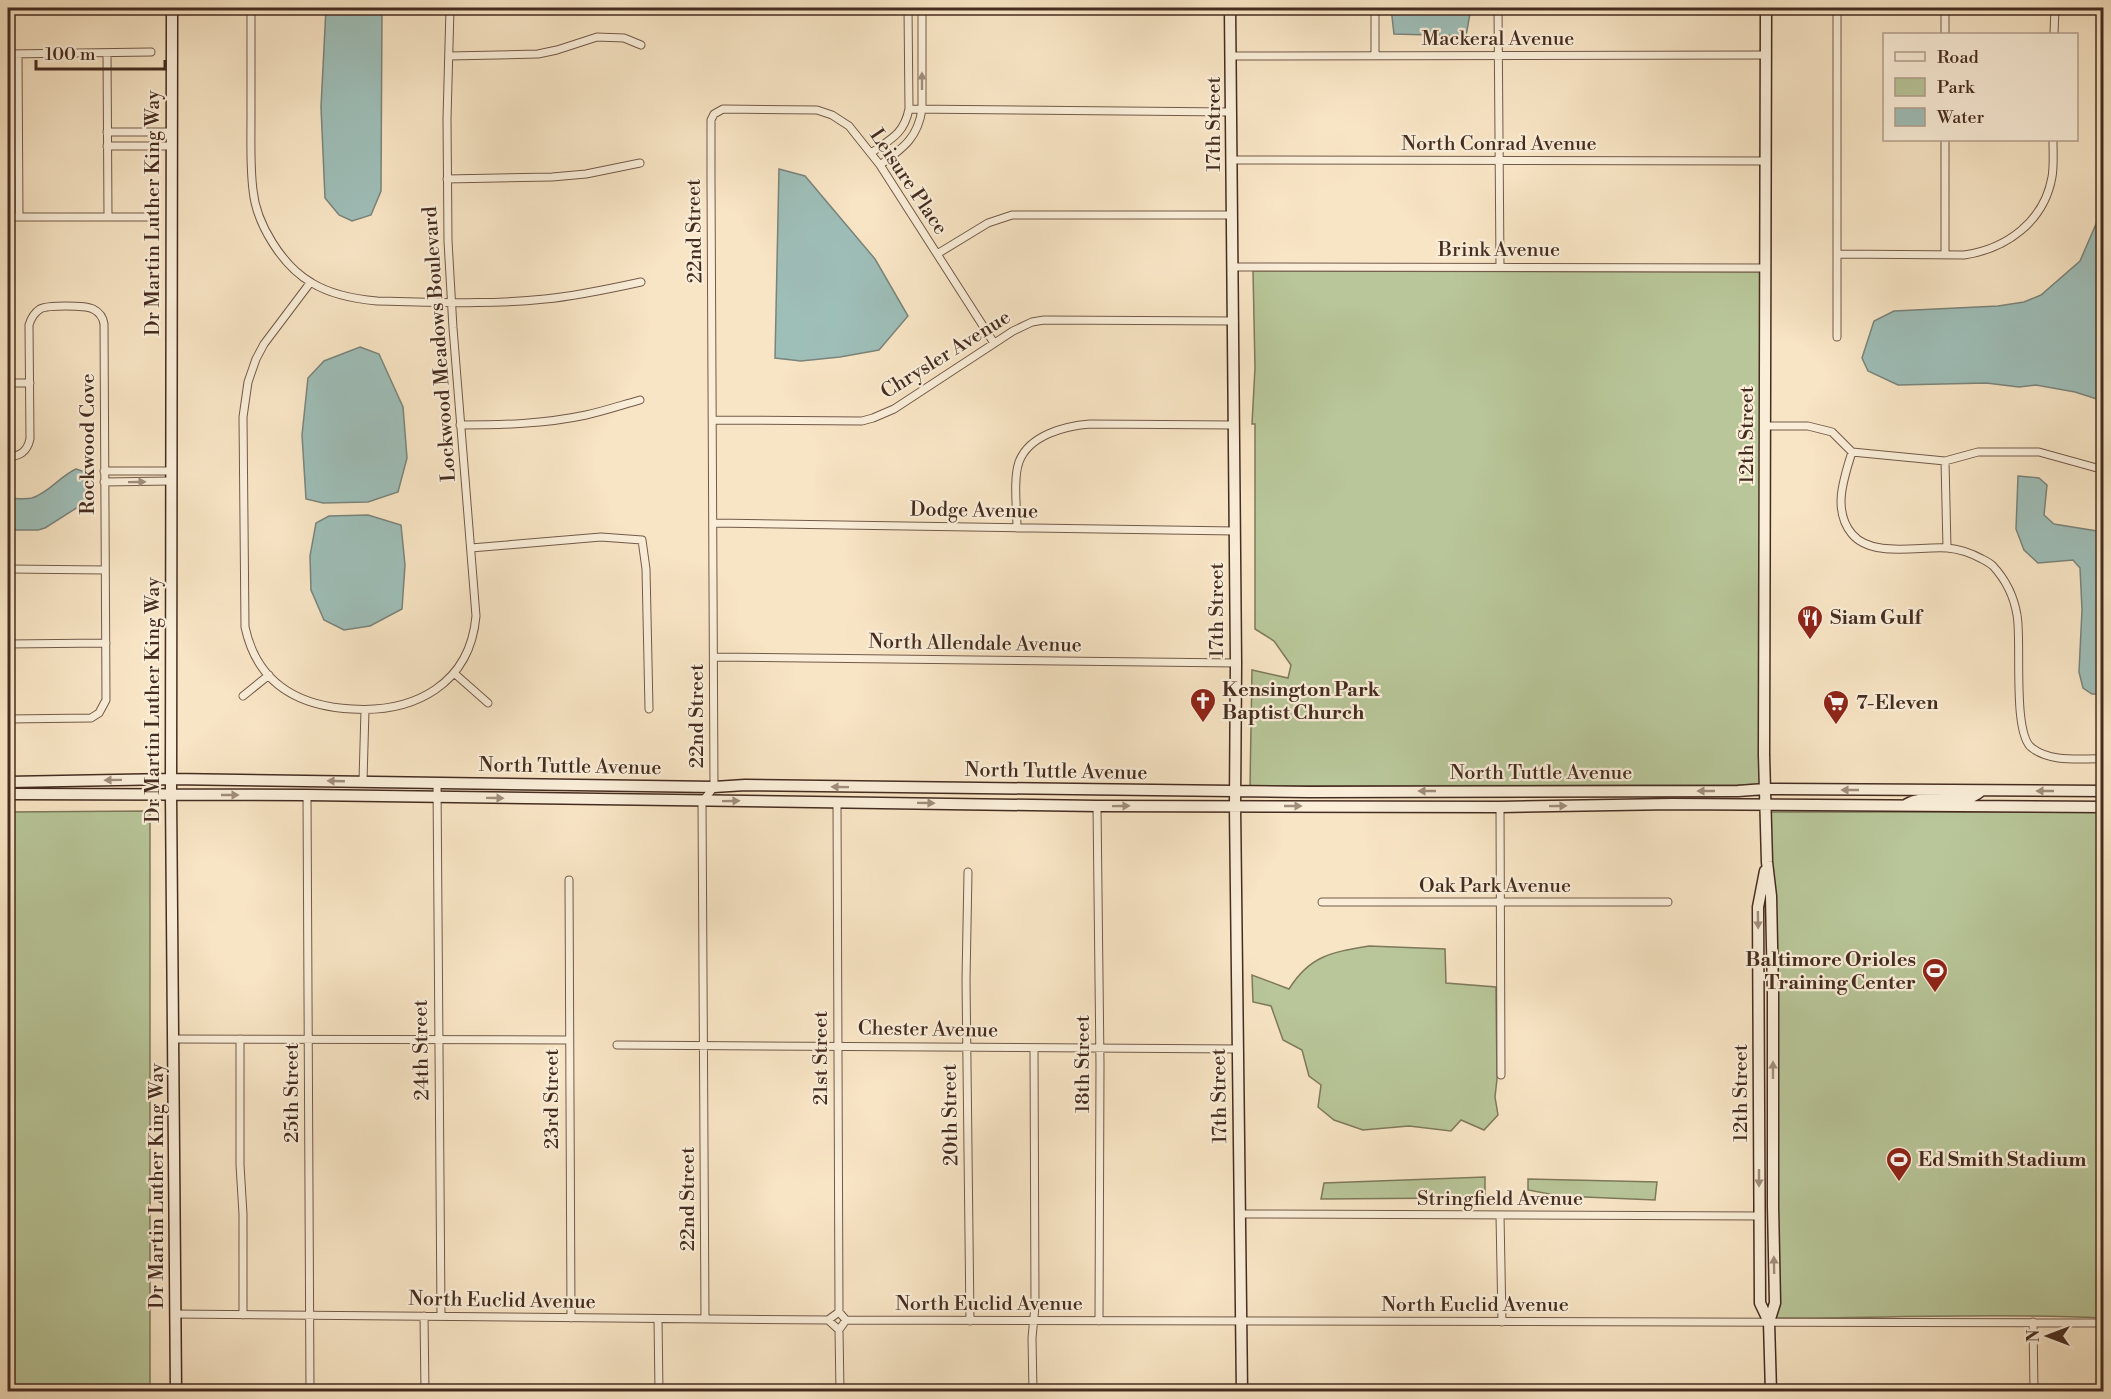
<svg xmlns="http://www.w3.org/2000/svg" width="2111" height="1399" font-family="'Libre Bodoni',serif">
	<rect width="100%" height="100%" fill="#f8e5c5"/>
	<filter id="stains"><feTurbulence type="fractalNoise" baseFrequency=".00333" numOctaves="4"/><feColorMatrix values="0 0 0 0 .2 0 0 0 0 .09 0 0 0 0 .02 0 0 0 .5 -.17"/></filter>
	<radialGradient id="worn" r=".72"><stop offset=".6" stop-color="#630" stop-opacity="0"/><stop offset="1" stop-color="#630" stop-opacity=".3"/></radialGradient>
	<path fill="#b8c699" stroke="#7e795c" stroke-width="1.5" d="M1253,271L1760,272V785L1250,786L1252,670L1288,678L1291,665L1274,641L1255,629V424H1252L1255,368Z
		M150,811V1391H8V812Z
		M1770,812H2103V1318C1994,1313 1886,1318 1776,1318L1778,993L1776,896L1772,862Z
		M1369,946L1445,949L1446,983L1496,987L1497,1079L1495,1097L1498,1115L1484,1130L1461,1120L1451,1131L1409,1126L1363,1130L1334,1120L1318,1107L1321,1085L1309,1076L1302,1050L1283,1040L1271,1006L1253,1002L1252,975L1289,989C1310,955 1333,952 1369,946Z
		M1485,1177V1195L1453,1198L1321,1199L1324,1183Z
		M1528,1179L1657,1182L1655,1200L1560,1196L1528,1190Z"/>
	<path fill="#9ebeb8" stroke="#7a847b" stroke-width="1.5" d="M326,8H382L381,191L371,215L352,221L339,215L325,198L321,107Z
		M1391,8H1471L1466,36L1394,34Z
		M779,169L805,176L875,259L908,316L879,350L840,357L801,361L775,358Z
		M2103,208V401L2075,392L2036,385L2019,387L1986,383L1898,385L1868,371L1862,358L1874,321L1894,311L1998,306L2024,302L2041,295L2080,261Z
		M360,347L379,354L403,407L407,458L398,492L368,502L323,503L306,499L302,435L308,378L324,361Z
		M76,469L91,474L93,492L89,500L45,528L38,530H8V498C15,498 24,500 32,498C49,493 60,476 76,469Z
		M2018,476L2039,478L2047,485L2044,515L2054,524L2103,532V694H2092L2083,688L2079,672L2082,610L2080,568L2073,560L2038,563L2024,550L2016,529Z
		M368,515L401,525L405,565L402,609L370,626L344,630L324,620L311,590L310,556L316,523L329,516Z"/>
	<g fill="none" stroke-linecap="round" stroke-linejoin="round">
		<defs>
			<path id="street" d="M251,8C251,44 251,80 251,117C251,141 250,166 253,190C256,223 282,266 312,283C332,295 354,299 377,301C433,302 489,305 545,299C577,296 609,289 641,282
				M1375,8V55
				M1498,8L1500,266
				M1837,8V337
				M1945,34V8
				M2054,34L2055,8
				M107,53L108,217
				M8,54L151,52
				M18,54L19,217
				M449,56L538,54L557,50L597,37L624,38L641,45
				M1231,56L1766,55
				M909,109L1231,112
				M107,132H172
				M107,146H172
				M871,153C891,139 904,134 909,109L908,8
				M1232,160L1766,161
				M880,165C903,148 918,138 922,109V8
				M447,179L552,177L586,174L640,163
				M8,217H150
				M937,254L988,223L1012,215H1232
				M1837,254L1964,255C2006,249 2044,222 2052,177C2054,165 2053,152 2053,140
				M1945,255V140
				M1233,267L1765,268
				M310,283L264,344L256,359L248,382L243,417L245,627C257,683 298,706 352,709C415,713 470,684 476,616L453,328L448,241L447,119L450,8
				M8,383H30
				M713,420L862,421L873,418L894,409L1013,331L1032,322L1044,320L1234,321
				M460,425C502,425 544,424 586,415C604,411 622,405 640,400
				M1764,426H1808L1832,432L1852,452L1945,461L1978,452H2039L2104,470
				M1852,452C1844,478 1832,510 1852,534C1872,558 1919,546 1947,548C1960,549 1971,553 1982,559C1986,561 1990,563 1993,566C2005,579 2014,597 2017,615C2022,641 2012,734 2032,748C2052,763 2081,758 2104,759
				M8,457C20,456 27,452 30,439L29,325C31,318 34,313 40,309C47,305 85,305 93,309C99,312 103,317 104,324L106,700L99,713L91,718L8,719
				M1945,461L1947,548
				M104,471H171
				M104,482L171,481
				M713,523L1235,531
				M1017,528C1017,509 1013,479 1019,462C1029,435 1065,426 1090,424L1234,425
				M471,548L601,537L642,540L646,569L649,709
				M8,569L105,570
				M8,644L106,643
				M714,657L1236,663
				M454,673L488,703
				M243,696L269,675
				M363,781L365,710
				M437,783L441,1316
				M307,795L310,1392
				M837,803L839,1312
				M1097,806L1100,1064L1099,1321
				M1500,807L1501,1075
				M968,872L966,980L970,1321
				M569,880L571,1318
				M1322,902H1668
				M174,1039L568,1040
				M240,1039V1165L243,1214V1315
				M617,1045L1238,1049
				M1240,1214L1759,1216
				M1500,1215L1502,1322
				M839,1312L846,1320L839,1330L828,1320Z
				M175,1314L828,1320
				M424,1316L425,1392
				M658,1319L659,1392
				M705,1319L702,802L714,787L711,180V120L714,114L723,109L817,110L832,115L849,126L880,165L994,343
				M846,1320L2104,1323
				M2033,1322L2034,1392
				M839,1330L840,1392
				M1033,1392L1032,1338L1035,1306L1034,1048"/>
			<path id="secondary" d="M172,8L171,795L176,1392
				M1230,8L1236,663L1235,806L1242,1392
				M1766,8L1764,755L1767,862L1771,896L1773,993V1206L1775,1303L1769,1322L1771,1392
				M8,782L171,779L714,787L745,785L1309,792L1738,791L1765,789L2104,791
				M8,794L307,795L1097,806L1500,807L1672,804L2104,807
				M1907,804C1930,791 1961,809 1981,791
				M1765,871L1758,907L1760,1303L1769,1322"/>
		</defs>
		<use href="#street" stroke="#725a49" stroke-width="9"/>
		<use href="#secondary" stroke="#452c20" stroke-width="13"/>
		<use href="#street" stroke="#faeed9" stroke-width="7"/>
		<use href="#secondary" stroke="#faeed9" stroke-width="10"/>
	</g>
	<defs><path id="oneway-solid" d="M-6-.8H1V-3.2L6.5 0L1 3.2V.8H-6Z" transform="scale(1.5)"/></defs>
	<g fill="#a08d7c">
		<use href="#oneway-solid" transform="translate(922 81) rotate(-90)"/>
		<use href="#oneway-solid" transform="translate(137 482) rotate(-1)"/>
		<use href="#oneway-solid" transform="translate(113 780) rotate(179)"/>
		<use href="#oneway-solid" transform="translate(336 781) rotate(-178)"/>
		<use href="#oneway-solid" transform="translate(840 787) rotate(-179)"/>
		<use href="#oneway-solid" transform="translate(1850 790) rotate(-180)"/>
		<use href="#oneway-solid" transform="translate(1427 791) rotate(180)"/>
		<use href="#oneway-solid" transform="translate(1706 791) rotate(180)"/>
		<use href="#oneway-solid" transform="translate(2045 791) rotate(-180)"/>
		<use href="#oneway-solid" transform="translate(230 795)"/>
		<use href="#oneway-solid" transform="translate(495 798) rotate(1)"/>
		<use href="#oneway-solid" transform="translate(731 801) rotate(-1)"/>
		<use href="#oneway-solid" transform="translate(926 803) rotate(1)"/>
		<use href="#oneway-solid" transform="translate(1121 806) rotate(-1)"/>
		<use href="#oneway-solid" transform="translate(1293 806)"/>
		<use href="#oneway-solid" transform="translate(1558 806) rotate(-1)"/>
		<use href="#oneway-solid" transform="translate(1758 920) rotate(89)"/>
		<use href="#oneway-solid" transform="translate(1773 1070) rotate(-90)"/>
		<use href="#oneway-solid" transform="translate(1759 1178) rotate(90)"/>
		<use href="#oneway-solid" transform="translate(1774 1265) rotate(-91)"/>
	</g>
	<defs>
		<symbol id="restaurant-pin" viewBox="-11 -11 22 30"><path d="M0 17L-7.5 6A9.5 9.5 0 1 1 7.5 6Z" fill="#8f2418" stroke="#faeed9"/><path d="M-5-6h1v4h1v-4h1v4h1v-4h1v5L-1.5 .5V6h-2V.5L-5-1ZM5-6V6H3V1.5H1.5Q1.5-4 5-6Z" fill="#fff"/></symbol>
		<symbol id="church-pin" viewBox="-11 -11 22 30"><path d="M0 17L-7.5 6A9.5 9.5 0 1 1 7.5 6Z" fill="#8f2418" stroke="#faeed9"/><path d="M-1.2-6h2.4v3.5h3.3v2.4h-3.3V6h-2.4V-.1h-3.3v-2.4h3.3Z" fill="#fff"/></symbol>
		<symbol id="supermarket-pin" viewBox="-11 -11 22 30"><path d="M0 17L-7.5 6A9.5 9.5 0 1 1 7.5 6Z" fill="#8f2418" stroke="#faeed9"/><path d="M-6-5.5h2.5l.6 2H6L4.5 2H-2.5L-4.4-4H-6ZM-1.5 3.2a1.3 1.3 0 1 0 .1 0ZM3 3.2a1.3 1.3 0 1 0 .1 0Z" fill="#fff"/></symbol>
		<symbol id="stadium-pin" viewBox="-11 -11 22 30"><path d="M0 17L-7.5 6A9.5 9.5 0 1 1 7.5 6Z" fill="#8f2418" stroke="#faeed9"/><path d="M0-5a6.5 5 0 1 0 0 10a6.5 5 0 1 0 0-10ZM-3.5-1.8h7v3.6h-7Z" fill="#fff"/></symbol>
	</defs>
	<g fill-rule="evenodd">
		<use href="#restaurant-pin" x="1795" y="603" width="30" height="40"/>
		<use href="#church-pin" x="1188" y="686" width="30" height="40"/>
		<use href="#supermarket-pin" x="1821" y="688" width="30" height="40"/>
		<use href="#stadium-pin" x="1920" y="956" width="30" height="40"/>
		<use href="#stadium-pin" x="1884" y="1145" width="30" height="40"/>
	</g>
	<g text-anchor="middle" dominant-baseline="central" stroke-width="4.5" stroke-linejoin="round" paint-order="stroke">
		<g font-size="20" fill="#452c20" stroke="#faeed9">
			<text x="1498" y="39">Mackeral Avenue</text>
			<text transform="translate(1214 124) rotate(-90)">17th Street</text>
			<text x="1499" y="144">North Conrad Avenue</text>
			<text transform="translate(908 182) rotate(56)">Leisure Place</text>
			<text transform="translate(153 213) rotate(-90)">Dr Martin Luther King Way</text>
			<text transform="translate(695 231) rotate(-91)">22nd Street</text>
			<text x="1499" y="250">Brink Avenue</text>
			<text transform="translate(440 344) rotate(-94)">Lockwood Meadows Boulevard</text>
			<text transform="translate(946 355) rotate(-32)">Chrysler Avenue</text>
			<text transform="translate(1747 435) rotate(-90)">12th Street</text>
			<text transform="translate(88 444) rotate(-90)">Rockwood Cove</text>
			<text transform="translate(974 511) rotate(1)">Dodge Avenue</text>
			<text transform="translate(1217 610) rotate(-90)">17th Street</text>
			<text transform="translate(975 644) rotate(1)">North Allendale Avenue</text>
			<text transform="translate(153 700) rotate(-90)">Dr Martin Luther King Way</text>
			<text transform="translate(697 716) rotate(-90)">22nd Street</text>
			<text transform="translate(570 767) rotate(1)">North Tuttle Avenue</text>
			<text transform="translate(1056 772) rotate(1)">North Tuttle Avenue</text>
			<text x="1541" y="773">North Tuttle Avenue</text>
			<text x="1495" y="886">Oak Park Avenue</text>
			<text transform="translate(928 1030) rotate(1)">Chester Avenue</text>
			<text transform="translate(422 1050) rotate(-91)">24th Street</text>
			<text transform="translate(821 1058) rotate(-90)">21st Street</text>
			<text transform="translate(1083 1064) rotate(-90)">18th Street</text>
			<text transform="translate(292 1093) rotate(-90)">25th Street</text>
			<text transform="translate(1741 1093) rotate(-90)">12th Street</text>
			<text transform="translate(1220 1096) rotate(-91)">17th Street</text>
			<text transform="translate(552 1099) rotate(-90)">23rd Street</text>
			<text transform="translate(951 1115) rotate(-91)">20th Street</text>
			<text transform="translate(157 1186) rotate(-90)">Dr Martin Luther King Way</text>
			<text transform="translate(688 1199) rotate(-90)">22nd Street</text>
			<text x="1500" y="1199">Stringfield Avenue</text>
			<text transform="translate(502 1301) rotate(1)">North Euclid Avenue</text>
			<text x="989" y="1304">North Euclid Avenue</text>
			<text x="1475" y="1305">North Euclid Avenue</text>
		</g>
		<g font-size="20" font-weight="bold" fill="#452c20" stroke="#faeed9" text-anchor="start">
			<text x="1830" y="618">Siam Gulf</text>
			<text x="1222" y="690">Kensington Park<tspan x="1222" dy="23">Baptist Church</tspan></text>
			<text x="1856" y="703">7-Eleven</text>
			<text x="1916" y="960" text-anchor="end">Baltimore Orioles<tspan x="1916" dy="23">Training Center</tspan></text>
			<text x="1918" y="1160">Ed Smith Stadium</text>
		</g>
	</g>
	<rect width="2111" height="1399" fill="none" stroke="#f8e5c5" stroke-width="30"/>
	<rect x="9" y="9" width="2093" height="1381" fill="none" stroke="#452c20" stroke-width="3"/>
	<rect x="15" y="15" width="2081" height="1369" fill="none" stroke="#452c20" stroke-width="1.5"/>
	<rect x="1883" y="33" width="195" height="108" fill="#faeed9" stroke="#b2a08f" stroke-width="1.5"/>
	<rect x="1895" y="52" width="30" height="9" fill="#faeed9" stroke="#b2a08f" stroke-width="1.5"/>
	<text x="1937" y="63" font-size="18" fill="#452c20">Road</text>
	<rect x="1895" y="78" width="30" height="18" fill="#b8c699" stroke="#b2a08f" stroke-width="1.5"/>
	<text x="1937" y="93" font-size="18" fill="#452c20">Park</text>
	<rect x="1895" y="108" width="30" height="18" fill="#9ebeb8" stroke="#b2a08f" stroke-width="1.5"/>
	<text x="1937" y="123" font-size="18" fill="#452c20">Water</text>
	<g transform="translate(2048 1336) rotate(270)" stroke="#faeed9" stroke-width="4.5" paint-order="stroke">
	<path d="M0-4.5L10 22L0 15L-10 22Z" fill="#452c20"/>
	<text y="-9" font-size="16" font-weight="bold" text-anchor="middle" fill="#452c20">N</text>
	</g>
	<path d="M36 60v9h129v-9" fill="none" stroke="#452c20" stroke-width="3"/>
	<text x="45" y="60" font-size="18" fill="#452c20" stroke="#faeed9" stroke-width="4.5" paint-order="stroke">100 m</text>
	<rect width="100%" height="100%" filter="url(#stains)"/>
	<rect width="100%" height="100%" fill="url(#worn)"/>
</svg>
